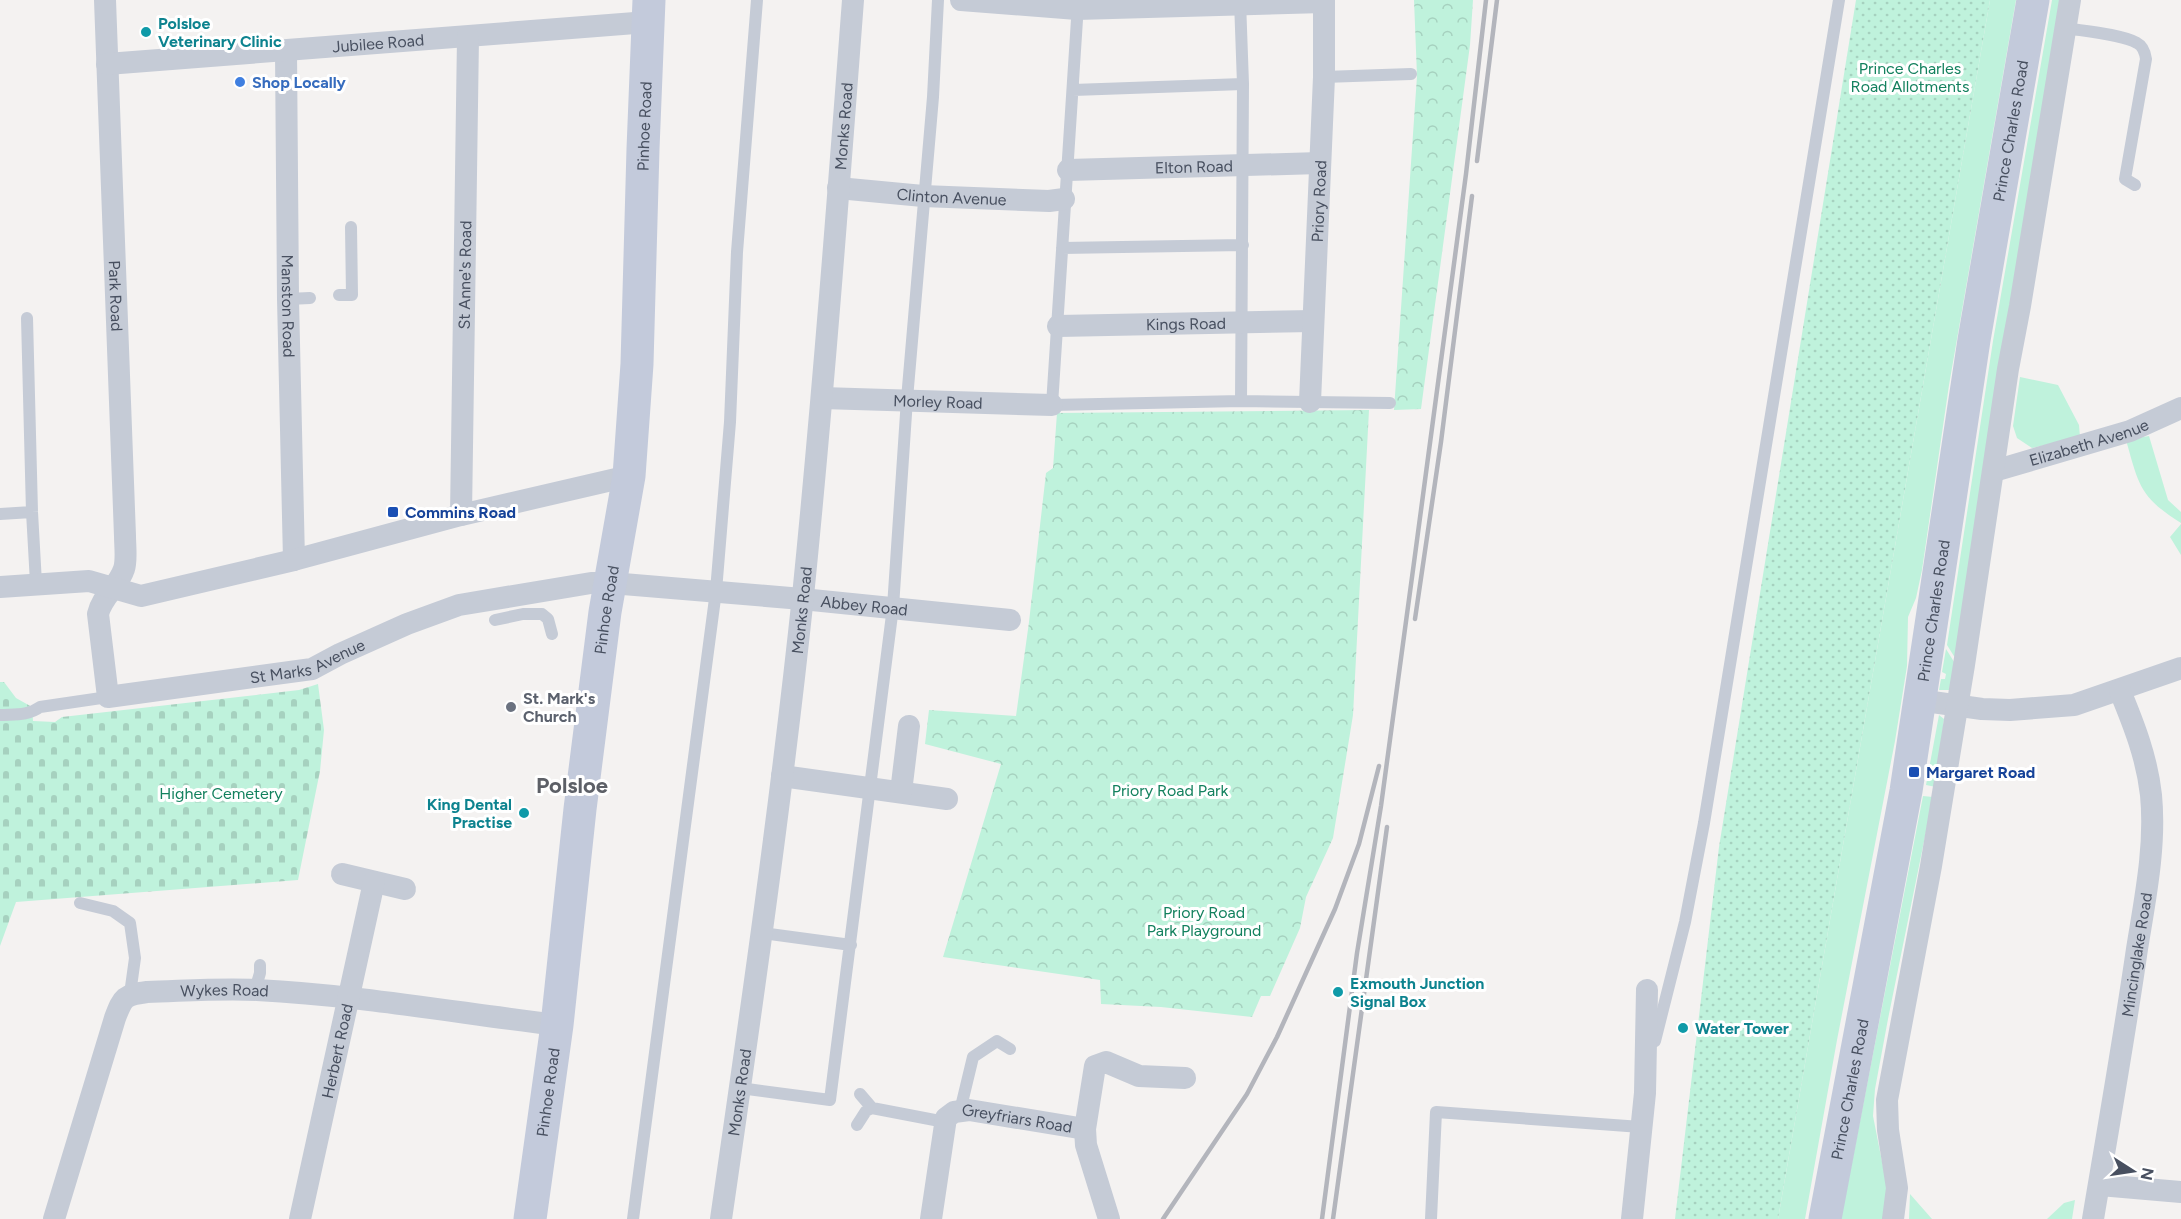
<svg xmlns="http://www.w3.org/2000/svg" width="2181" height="1219" font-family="Figtree,sans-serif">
	<defs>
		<pattern id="forest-crowns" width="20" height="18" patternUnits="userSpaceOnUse" patternTransform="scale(1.5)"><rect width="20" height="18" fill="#bff2dc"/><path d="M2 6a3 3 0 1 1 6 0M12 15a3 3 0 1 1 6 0" fill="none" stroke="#a6d1bf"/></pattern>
		<pattern id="cemetery-stones" width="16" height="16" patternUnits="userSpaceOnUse" patternTransform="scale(1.5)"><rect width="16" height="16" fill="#bff2dc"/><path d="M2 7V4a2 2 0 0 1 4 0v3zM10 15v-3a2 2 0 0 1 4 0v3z" fill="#a6d1bf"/></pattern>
		<pattern id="garden-dots" width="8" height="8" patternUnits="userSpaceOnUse" patternTransform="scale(1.5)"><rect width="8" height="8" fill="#bff2dc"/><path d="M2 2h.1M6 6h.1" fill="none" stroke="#a6d1bf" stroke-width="1.8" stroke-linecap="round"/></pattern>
	</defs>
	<rect width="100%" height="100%" fill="#f4f2f1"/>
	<path fill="#bff2dc" d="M1990,0H2016L1949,385L1922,570L1916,598L1908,617L1907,666L1895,741L1837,1040L1805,1219H1778Z
		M2052,0H2064L1957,661L1947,645L1993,341Z
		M2020,377L2058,385L2079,425L2080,437L2032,448L2017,438L2013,426Z
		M2149,436L2168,500L2181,512V523C2140,497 2139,486 2126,440Z
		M2181,524V555L2170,537Z
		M1946,649L1956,665L1949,690H1939L1941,679H1945L1946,674L1942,672Z
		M1939,715L1944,719L1936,787L1926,785Z
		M1923,796L1933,797L1888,1019L1875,1089L1873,1116L1887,1187L1886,1219H1841Z
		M1910,1194L1932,1219H1909Z
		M2075,1200L2072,1219H2047L2064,1203Z"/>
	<path fill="url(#forest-crowns)" d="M1414,0H1473L1470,45L1421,409L1394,410L1417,76Z
		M1369,410L1353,715L1333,838L1306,897L1300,928L1270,996H1261L1252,1017L1161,1007L1101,1004L1100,980L943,957L1001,764L925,744L929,710L1016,716L1029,622L1046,473L1053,468L1057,413Z"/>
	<path fill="url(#cemetery-stones)" d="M0,682H4L16,698L32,707L33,721L55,722L62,717L299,690L318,684L324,730L320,771L298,880L16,902L0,946Z"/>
	<path fill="url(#garden-dots)" d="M1856,0H1990L1778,1219H1675L1719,847Z"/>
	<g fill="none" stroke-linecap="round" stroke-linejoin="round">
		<path stroke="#c5cbd6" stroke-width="12" d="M1240,1L1243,84L1241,401
			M1078,4L1052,405L1241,401L1390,403
			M2065,28C2083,31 2121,34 2137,43C2143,46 2145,52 2146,59L2125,179L2135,185
			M1324,77L1411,74
			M1073,90L1243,84
			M1062,248L1243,245
			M339,295H352L351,227
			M288,299L310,298
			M27,318L32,512L36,583
			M0,514L32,512
			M495,620L523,614H542L548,619L552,634
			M0,715C14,714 28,716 40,707L108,697
			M80,903L113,911L130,923L135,958L130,994
			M762,933L851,945
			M255,990L260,973V965
			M1655,1041L1685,922L1704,823L1839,0
			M740,1088L830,1100L893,607L907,399L933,97L938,0
			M860,1094L872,1108
			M960,1111L973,1057L997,1041L1010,1049
			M857,1125L866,1111L872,1108L945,1122
			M633,1219L716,591L730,422L737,252L757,0
			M1431,1219L1436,1112L1641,1127"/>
		<g stroke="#c5cbd6" stroke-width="22">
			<path id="s1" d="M105,0L125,536C125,546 127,560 124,569C118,587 102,596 98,614L108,697L312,669L340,654L407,624L459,605L591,583H611L802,599L1010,620"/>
			<path d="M961,0L1077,9L1324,2"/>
			<path id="s2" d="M286,51L288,299L294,560"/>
			<path id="s3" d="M107,64L648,22"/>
			<path id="s4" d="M1068,170L1320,163"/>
			<path id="s5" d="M838,188L923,196L1049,201L1064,199"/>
			<path id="s6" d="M1058,326L1313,321"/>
			<path id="s7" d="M822,398L1052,405"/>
			<path id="s8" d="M1310,402L1324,77V0"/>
			<path id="s9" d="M1994,471L2130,431L2181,408"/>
			<path id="s10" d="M461,515L468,37"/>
			<path d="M0,587L89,581L141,596L294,560L461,515L629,476"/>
			<path d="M1918,700L1982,709L2010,710L2074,705L2181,668"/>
			<path d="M782,776L947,799"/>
			<path d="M901,792L909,726"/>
			<path d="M342,874L405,889"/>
			<path d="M2100,1185L2181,1192"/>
			<path id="s11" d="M54,1219L115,1018C123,997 124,995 147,992C183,991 221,988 257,990C357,995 458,1013 557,1025"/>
			<path id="s12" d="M300,1219L374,882"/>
			<path id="s13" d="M721,1219C751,1012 781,804 803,596C823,397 838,199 853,0"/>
			<path id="s14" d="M931,1219L946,1118L954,1112L969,1110L1085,1129"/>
			<path d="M1109,1219L1086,1145L1085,1129L1095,1066L1106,1062L1139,1076L1185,1078"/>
			<path d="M1632,1219L1645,1093L1647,990"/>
			<path d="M1893,1219L1897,1188L1888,1130L1887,1100L1931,866L1964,665L2008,369L2020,306L2070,0"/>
			<path id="s15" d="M2093,1219C2108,1129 2124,1039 2137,949C2145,899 2156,846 2151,795C2147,758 2134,725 2120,691"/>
		</g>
		<g stroke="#c3cadb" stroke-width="33">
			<path id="s16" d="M530,1219L557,1025L580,809L605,612L629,476L637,364L643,149L649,0"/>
			<path id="s17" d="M1825,1219L1906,791L1974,340L2033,0"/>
		</g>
		<path stroke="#b3b5bc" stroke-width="4.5" d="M1477,161L1497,0
			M1415,619L1441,442L1472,196
			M1163,1219L1247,1094L1277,1037L1335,909L1359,844L1379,766
			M1322,1219L1357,953L1381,806L1415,555L1466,174L1486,0
			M1333,1219L1387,827"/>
	</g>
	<g fill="#0f9aa8" stroke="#fff" stroke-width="2">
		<circle cx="146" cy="32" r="6"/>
		<circle cx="524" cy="813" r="6"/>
		<circle cx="1338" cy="992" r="6"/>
		<circle cx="1683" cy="1028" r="6"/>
	</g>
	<circle fill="#3f7fe0" stroke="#fff" stroke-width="2" cx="240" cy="82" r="6"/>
	<g fill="#1a4fb4" stroke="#fff" stroke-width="2">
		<rect x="387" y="506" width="12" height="12" rx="3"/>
		<rect x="1908" y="766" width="12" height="12" rx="3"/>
	</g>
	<circle fill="#6b7280" stroke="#fff" stroke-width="2" cx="511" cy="707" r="6"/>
	<g text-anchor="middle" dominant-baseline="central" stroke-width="6" stroke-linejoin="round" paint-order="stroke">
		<g font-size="16" font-weight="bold" fill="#0d838f" stroke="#fff" text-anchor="start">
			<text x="158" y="23">Polsloe<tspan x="158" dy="18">Veterinary Clinic</tspan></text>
			<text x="512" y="804" text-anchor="end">King Dental<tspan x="512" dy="18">Practise</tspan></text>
			<text x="1350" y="983">Exmouth Junction<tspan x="1350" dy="18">Signal Box</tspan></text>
			<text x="1695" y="1028">Water Tower</text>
		</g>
		<g font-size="16" fill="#485060" stroke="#fff">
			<text stroke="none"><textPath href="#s3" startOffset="272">Jubilee Road</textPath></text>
			<text stroke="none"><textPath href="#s16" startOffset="1100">Pinhoe Road</textPath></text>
			<text stroke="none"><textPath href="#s13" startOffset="1100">Monks Road</textPath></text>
			<text stroke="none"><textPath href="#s17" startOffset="1104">Prince Charles Road</textPath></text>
			<text stroke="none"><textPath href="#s4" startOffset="126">Elton Road</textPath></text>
			<text stroke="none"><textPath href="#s5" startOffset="114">Clinton Avenue</textPath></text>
			<text stroke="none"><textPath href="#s8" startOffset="201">Priory Road</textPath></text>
			<text stroke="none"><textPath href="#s10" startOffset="240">St Anne's Road</textPath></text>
			<text stroke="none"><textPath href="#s1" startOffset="296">Park Road</textPath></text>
			<text stroke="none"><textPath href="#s2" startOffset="255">Manston Road</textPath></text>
			<text stroke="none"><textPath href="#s6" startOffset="128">Kings Road</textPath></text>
			<text stroke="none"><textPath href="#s7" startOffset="116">Morley Road</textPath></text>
			<text stroke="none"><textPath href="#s9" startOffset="99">Elizabeth Avenue</textPath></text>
			<text stroke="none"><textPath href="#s1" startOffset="1480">Abbey Road</textPath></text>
			<text stroke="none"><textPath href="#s17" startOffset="618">Prince Charles Road</textPath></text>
			<text stroke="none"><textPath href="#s16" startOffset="614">Pinhoe Road</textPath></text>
			<text stroke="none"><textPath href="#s13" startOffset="614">Monks Road</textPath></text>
			<text stroke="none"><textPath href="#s1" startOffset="909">St Marks Avenue</textPath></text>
			<text stroke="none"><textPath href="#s15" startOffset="268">Mincinglake Road</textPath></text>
			<text stroke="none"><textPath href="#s11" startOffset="333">Wykes Road</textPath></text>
			<text stroke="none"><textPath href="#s12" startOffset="172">Herbert Road</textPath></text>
			<text stroke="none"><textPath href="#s17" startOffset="132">Prince Charles Road</textPath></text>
			<text stroke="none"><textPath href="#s16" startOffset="128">Pinhoe Road</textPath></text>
			<text stroke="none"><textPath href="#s13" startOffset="128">Monks Road</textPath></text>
			<text stroke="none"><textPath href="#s14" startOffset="176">Greyfriars Road</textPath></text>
		</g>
		<g font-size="16" fill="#13815e" stroke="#fff">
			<text x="1910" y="68">Prince Charles<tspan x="1910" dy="18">Road Allotments</tspan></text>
			<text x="1170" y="790">Priory Road Park</text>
			<text x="221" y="793">Higher Cemetery</text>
			<text x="1204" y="912">Priory Road<tspan x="1204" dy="18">Park Playground</tspan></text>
		</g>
		<g font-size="16" font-weight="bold" fill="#366cbe" stroke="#fff" text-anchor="start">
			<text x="252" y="82">Shop Locally</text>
		</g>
		<g font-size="16" font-weight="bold" fill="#164399" stroke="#fff" text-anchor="start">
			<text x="405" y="512">Commins Road</text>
			<text x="1926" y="772">Margaret Road</text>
		</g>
		<g font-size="16" font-weight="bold" fill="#5b616d" stroke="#fff" text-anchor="start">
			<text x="523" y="698">St. Mark's<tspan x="523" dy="18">Church</tspan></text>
		</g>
		<g font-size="22" font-weight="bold" fill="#5d6067" stroke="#fff">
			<text x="572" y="785">Polsloe</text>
		</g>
	</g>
	<g transform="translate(2133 1171) rotate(102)" stroke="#ffffff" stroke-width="4.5" paint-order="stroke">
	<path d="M0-4.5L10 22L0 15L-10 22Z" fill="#485060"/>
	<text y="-9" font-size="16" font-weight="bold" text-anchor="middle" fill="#485060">N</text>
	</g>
</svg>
